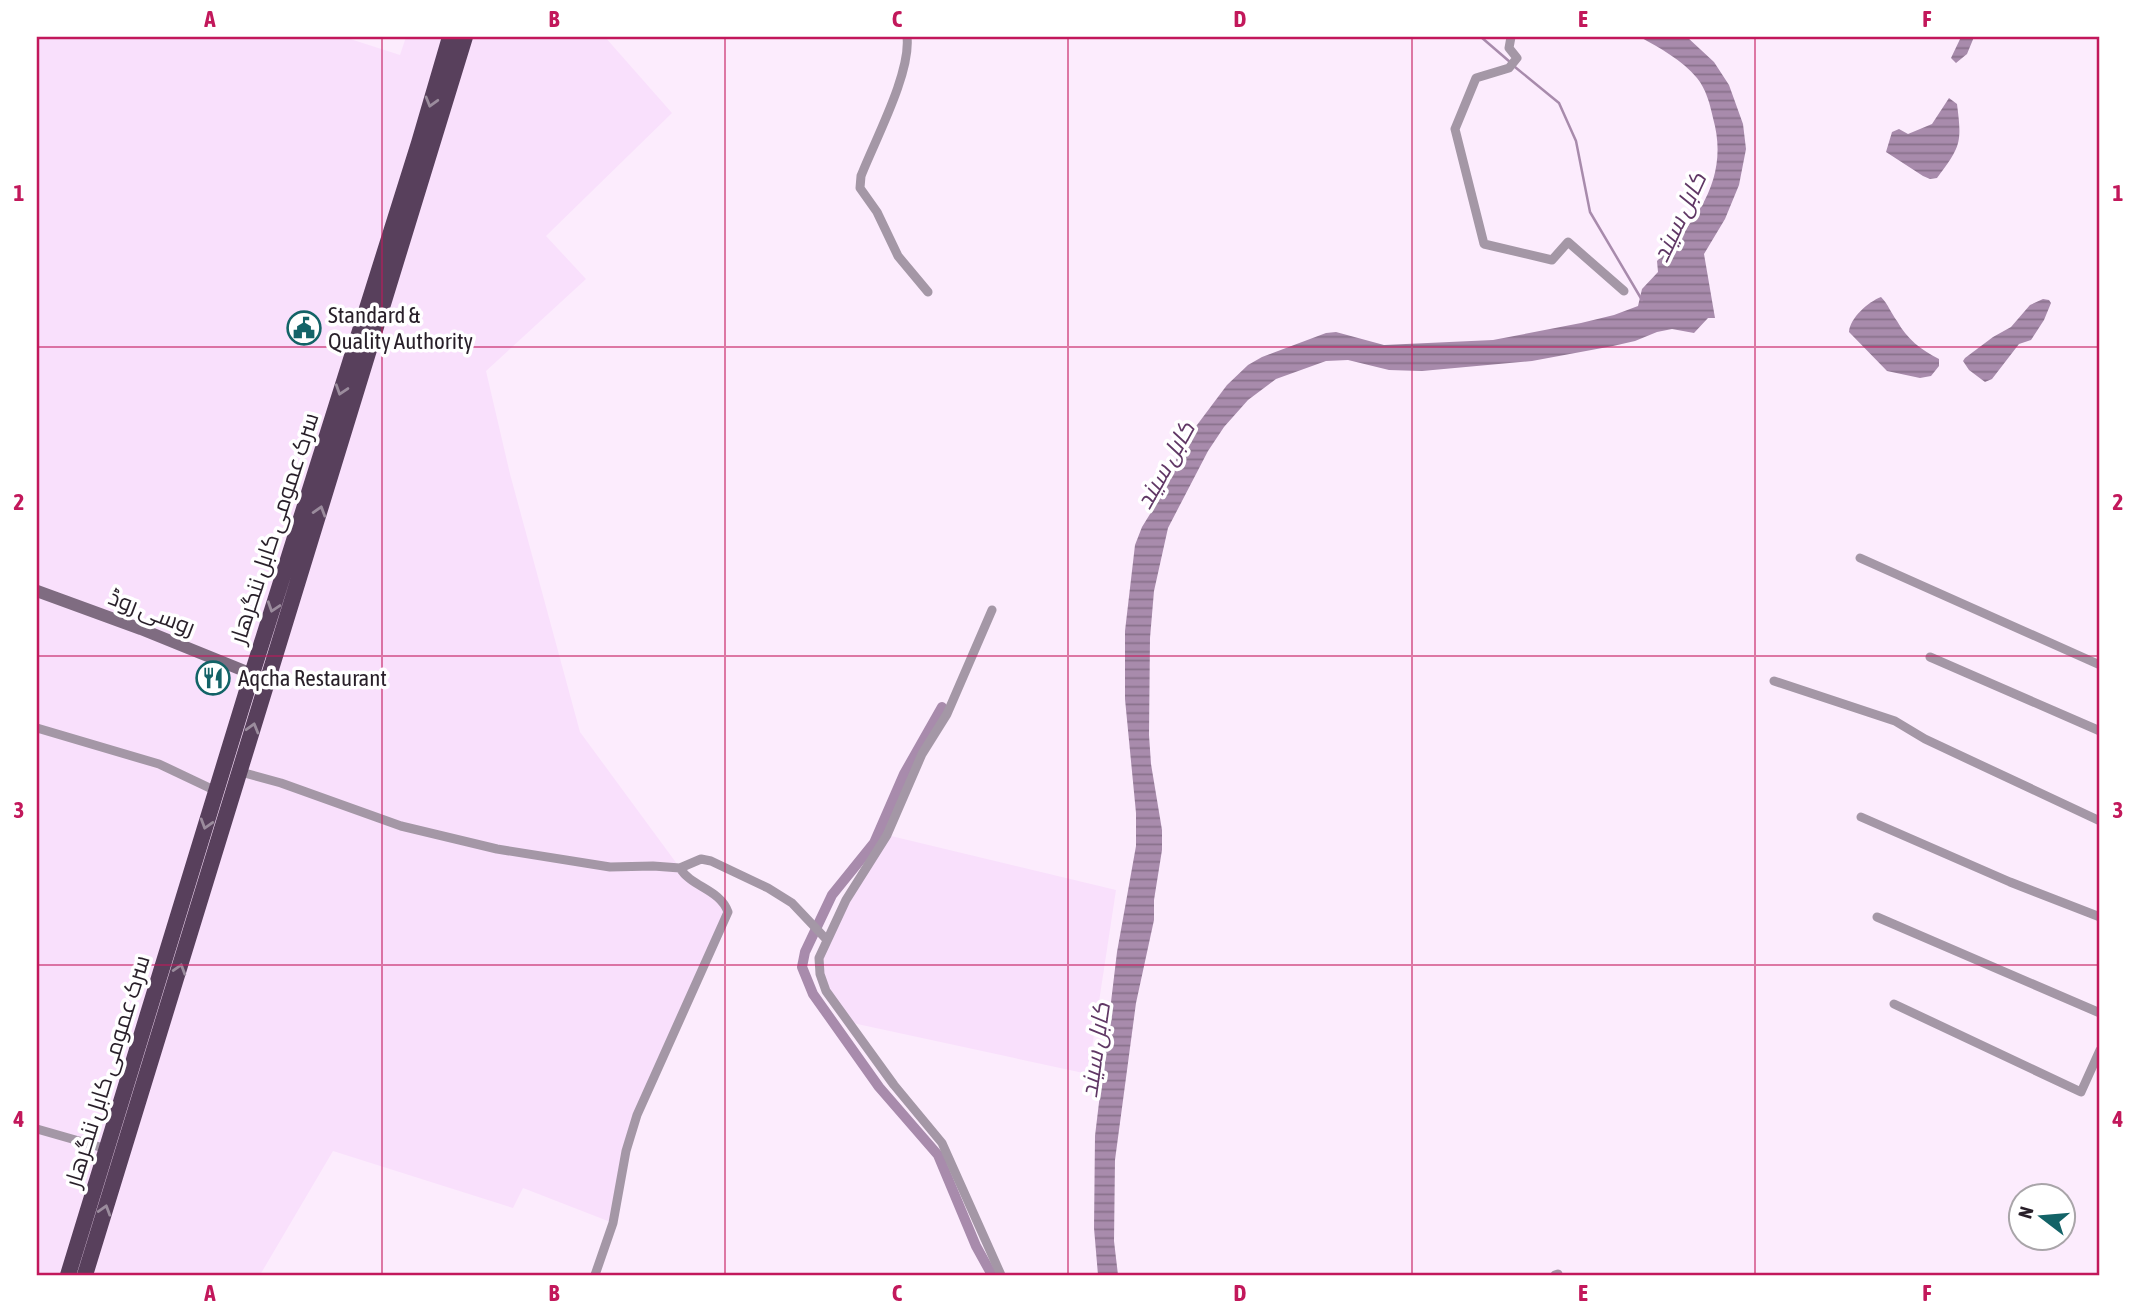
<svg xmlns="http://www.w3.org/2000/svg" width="2137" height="1312" font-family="'Asap Condensed',Cairo,sans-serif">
	<defs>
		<pattern id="water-rules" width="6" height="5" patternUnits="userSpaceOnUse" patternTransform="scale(1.75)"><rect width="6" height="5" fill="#a88bac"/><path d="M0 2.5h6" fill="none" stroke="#89718c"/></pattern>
	</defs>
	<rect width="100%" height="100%" fill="#fcecfd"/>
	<path fill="#f9e0fc" d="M37,37H344L400,55L406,37H605L672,113L546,236L586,279L486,371L510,474L580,732L680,868L709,889L728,912L637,1115L613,1223L523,1188L513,1208L333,1151L260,1275H37Z
		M887,835L1116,890L1088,1074L848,1022L826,991L819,958Z"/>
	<path fill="url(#water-rules)" d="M1640,37H1687L1714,62L1729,85L1743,124L1746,149L1739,185L1725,219L1704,254L1715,318H1708L1694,333L1672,329L1657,332L1635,341L1613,346L1532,361L1422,371L1389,370L1348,360L1326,361L1276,379L1248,400L1224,427L1208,451L1168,528L1154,591L1150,638L1149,735L1151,764L1162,830V850L1154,900V920L1136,1003L1115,1160L1114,1241L1118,1275H1098L1094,1228L1095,1136L1117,952L1136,846V813L1125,699V631L1135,545L1142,527L1163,493L1182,445L1227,385L1248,365L1262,357L1326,333L1336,332L1384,345L1493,340L1581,323L1614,315L1638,306L1642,289L1658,272L1657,261C1697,221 1730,178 1713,118C1710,104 1706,89 1697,78C1682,60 1660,48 1640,37Z
		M1961,37H1974L1967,54L1956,63L1951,58Z
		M1949,98L1957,104C1962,143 1961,146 1937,178L1930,179L1923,176L1886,152L1892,132L1899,129L1908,134L1932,124Z
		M1881,297C1888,304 1891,313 1897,321C1907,339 1921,350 1939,359V366L1931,376L1920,378L1887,371L1849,332C1850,318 1868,302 1881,297Z
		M2043,299L2049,300L2051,303L2044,320L2031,340L2019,344L1992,379L1985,382L1969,370L1963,361L1965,358L1993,337L2011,327L2030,305Z"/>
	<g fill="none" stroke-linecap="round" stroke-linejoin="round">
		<path stroke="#a88bac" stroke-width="2.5" d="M1481,37L1510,62
			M1515,67L1559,103L1576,141L1590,212L1642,300"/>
		<path stroke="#a88bac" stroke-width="10" d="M942,707L904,774L874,843L832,895L805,952L802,967L813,994L879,1087L938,1155L976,1246L992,1275"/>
		<path stroke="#a497a6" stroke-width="9" d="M907,37C911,73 875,140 861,176L860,188L877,212L898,256L928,292
			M1511,37L1509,48L1517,58L1509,68L1476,78L1455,129L1484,244L1552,260L1568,242L1624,291
			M1860,558L2100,665
			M992,610L947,714L922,754L887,835L846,900L819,958L820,974L826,991L894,1085L942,1143L1001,1275
			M1930,657L2100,731
			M1774,681L1895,721L1925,739L2100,821
			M37,728L159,764L216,791
			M241,772L281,783L401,826L497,849L610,867L653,866L680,868L701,859L711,861L768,888L792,903L827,940
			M1861,817L2010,882L2100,917
			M1877,917L2100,1013
			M1894,1004L2081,1092L2100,1050
			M37,1129L107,1149
			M595,1275L613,1223L626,1151L637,1115L728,912C720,889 691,887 680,868
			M1555,1275L1558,1274"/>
		<path stroke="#7f6c81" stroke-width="12" d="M37,591L141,629L252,674"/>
		<path stroke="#58405c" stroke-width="16" d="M68,1275L252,674L419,143L450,37
			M85,1275L465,37"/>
	</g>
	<defs><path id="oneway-chevron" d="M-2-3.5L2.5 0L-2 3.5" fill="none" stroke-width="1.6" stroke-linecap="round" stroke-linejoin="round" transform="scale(1.75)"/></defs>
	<g stroke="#9b8c9d">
		<use href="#oneway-chevron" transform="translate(431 102) rotate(106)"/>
		<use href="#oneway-chevron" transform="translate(341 390) rotate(108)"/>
		<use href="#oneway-chevron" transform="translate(320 511) rotate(-73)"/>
		<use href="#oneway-chevron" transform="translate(273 607) rotate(108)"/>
		<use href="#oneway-chevron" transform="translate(253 728) rotate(-74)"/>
		<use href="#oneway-chevron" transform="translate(206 824) rotate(107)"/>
		<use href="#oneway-chevron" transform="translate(180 969) rotate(-73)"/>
		<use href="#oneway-chevron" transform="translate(105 1210) rotate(-73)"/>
	</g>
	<path fill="none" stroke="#c2185b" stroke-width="2" stroke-opacity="0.55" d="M382,37V1275M725,37V1275M1068,37V1275M1412,37V1275M1755,37V1275M37,347H2100M37,656H2100M37,965H2100"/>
	<defs>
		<symbol id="civic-ring" viewBox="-11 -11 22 22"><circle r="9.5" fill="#fff" stroke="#136367" stroke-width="1.5"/><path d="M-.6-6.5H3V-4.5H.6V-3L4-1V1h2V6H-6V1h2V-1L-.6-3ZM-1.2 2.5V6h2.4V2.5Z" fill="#136367"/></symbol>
		<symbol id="restaurant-ring" viewBox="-11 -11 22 22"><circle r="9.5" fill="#fff" stroke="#136367" stroke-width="1.5"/><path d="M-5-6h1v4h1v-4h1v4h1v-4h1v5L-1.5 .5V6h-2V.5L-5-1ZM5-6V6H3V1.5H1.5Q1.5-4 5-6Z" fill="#136367"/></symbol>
	</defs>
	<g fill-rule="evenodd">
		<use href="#civic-ring" x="285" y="309" width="38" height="38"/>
		<use href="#restaurant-ring" x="194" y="659" width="38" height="38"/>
	</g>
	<g text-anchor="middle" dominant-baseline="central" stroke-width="7" stroke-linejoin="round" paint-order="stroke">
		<g font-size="23" fill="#281f29" stroke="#fff" text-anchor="start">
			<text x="328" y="315">Standard &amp;<tspan x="328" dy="26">Quality Authority</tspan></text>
			<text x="238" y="678">Aqcha Restaurant</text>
		</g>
		<g font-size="23" fill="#281f29" stroke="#fff">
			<text transform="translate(274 528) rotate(-72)">سرک عمومی کابل ننگرهار</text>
			<text transform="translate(152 612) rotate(21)">روسی روڈ</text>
			<text transform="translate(107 1071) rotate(-73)">سرک عمومی کابل ننگرهار</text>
		</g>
		<g font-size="24" font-style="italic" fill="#603765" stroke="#fff">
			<text transform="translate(1679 217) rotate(-65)">کابل سيند</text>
			<text transform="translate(1165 465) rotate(-61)">کابل سيند</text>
			<text transform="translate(1095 1050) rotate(-82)">کابل سيند</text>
		</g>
	</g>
	<rect width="2137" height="1312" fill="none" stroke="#ffffff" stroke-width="77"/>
	<g transform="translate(2042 1217) rotate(286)"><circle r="33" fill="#ffffff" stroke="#a9a5a9" stroke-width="2"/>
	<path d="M0-5L12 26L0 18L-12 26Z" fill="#136367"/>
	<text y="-10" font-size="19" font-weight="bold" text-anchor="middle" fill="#281f29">N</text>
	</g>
	<rect x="38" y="38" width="2060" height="1236" fill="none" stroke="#c2185b" stroke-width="2.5"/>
	<g font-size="23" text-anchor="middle" font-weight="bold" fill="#c2185b">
		<text x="210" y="27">A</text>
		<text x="554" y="27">B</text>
		<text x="897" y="27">C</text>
		<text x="1240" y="27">D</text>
		<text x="1583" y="27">E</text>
		<text x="1927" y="27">F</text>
		<text x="19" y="201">1</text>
		<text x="2118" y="201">1</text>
		<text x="19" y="510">2</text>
		<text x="2118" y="510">2</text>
		<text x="19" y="818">3</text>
		<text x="2118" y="818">3</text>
		<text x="19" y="1127">4</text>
		<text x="2118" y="1127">4</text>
		<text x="210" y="1301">A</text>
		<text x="554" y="1301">B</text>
		<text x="897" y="1301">C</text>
		<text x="1240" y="1301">D</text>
		<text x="1583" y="1301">E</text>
		<text x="1927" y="1301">F</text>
	</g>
</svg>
